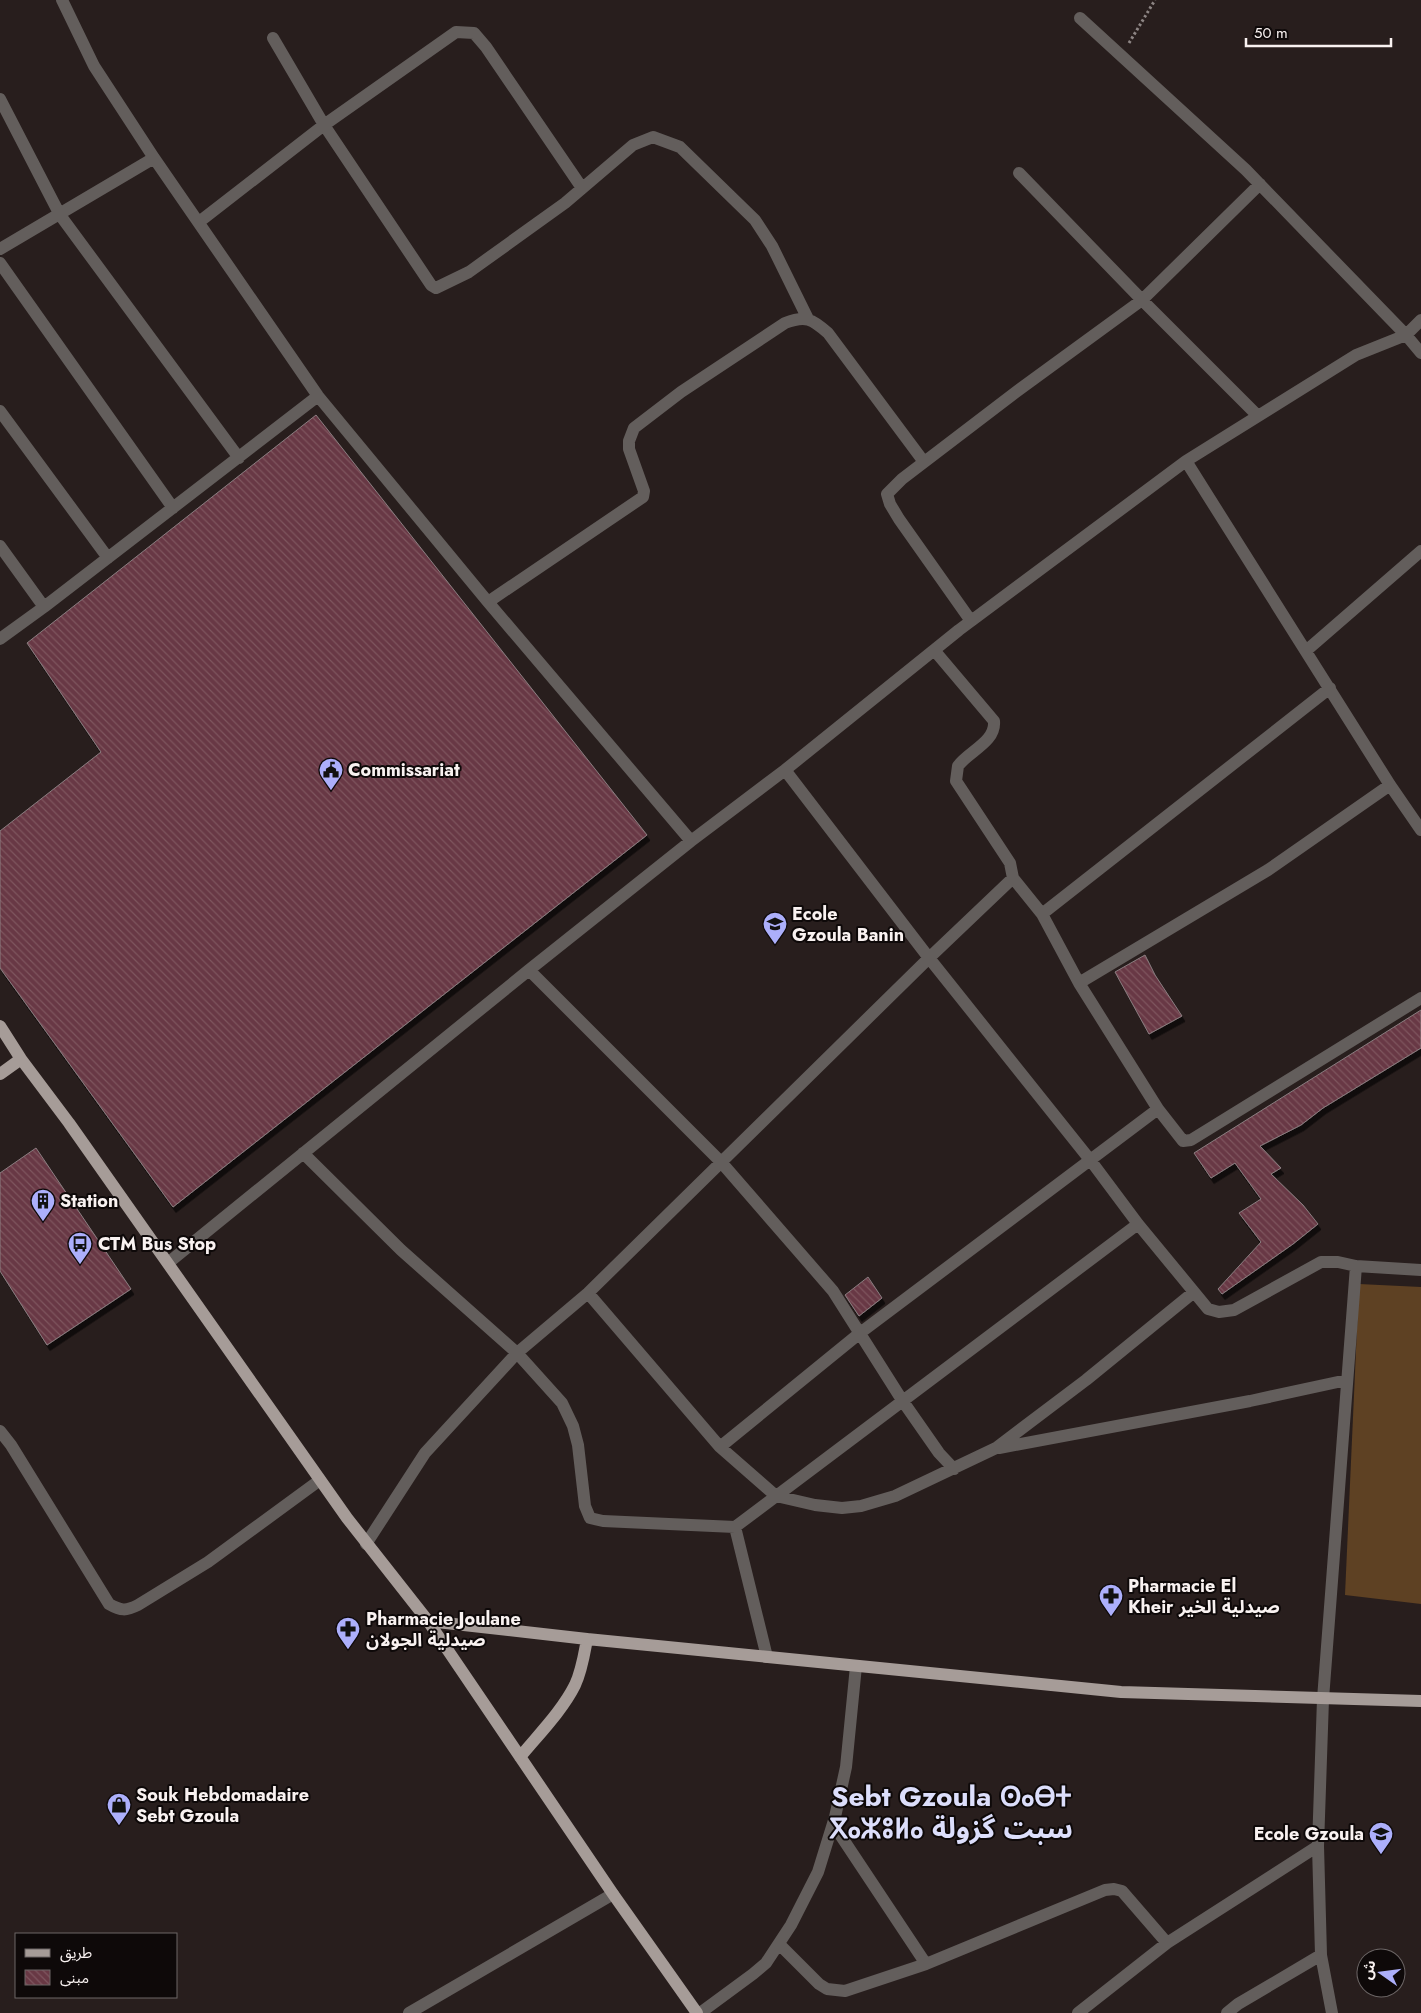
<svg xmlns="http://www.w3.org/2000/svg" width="1421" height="2013" font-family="Jost,'Noto Sans Arabic','Noto Sans Tifinagh',sans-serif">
	<defs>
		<pattern id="building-back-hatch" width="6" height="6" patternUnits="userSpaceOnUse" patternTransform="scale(1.25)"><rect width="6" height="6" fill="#683844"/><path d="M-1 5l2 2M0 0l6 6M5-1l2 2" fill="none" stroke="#7e555f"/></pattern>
		<filter id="shadow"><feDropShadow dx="3" dy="5.5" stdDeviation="0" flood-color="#0009"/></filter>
	</defs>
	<rect width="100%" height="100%" fill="#281e1d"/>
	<path fill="#5e4123" d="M1359,1284L1421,1287V1604L1345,1595Z"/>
	<path fill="url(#building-back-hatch)" stroke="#8b7e81" filter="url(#shadow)" d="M316,415L647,835L173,1207L0,968V831L101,752L27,643Z
		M1145,955L1155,975L1182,1016L1149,1034L1115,972Z
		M1421,1010V1048L1323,1108L1301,1125L1260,1146L1281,1168L1271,1174L1303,1205L1318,1224L1293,1244L1222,1294L1218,1289L1261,1242L1239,1213L1261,1199L1235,1163L1211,1178L1194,1153Z
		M36,1148L131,1289L47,1345L0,1271V1173Z
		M868,1277L882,1298L859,1316L845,1295Z"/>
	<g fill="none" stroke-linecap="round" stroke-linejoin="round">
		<path stroke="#8d8584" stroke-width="3" stroke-dasharray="2.5 2.5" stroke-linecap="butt" d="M1129,43L1155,0"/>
		<path stroke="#635e5c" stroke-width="12" d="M62,0L94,66L154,158L318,396L488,602L691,841
			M1080,18L1246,170L1406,335L1421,353
			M273,38L324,125L431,285L436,288L469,272L565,203L633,145L653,137L680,147L755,220L772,246L808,319
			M0,99L60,215L239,458
			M1019,173L1142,300L1260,184
			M199,222L324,125L456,32L474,33L486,47L582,188
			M0,249L154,158
			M0,263L173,508
			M0,411L108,558
			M1186,461L1390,785L1421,830
			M0,546L44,607
			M488,602L643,497L644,491L629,449V441L634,428L681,392L785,323C806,315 812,319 828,333L924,462
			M971,621L899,519L890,504L887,494L902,479L1016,392L1142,300L1258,416
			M0,639L44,607L318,396
			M934,650L994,721C996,742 969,751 958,766L956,781L1010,863L1013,878L1042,914L1079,983L1158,1109L1183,1141L1191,1140L1421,998
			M1307,650L1421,551
			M785,770L929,958L1091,1161L1138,1224L1208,1309L1219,1312L1234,1310L1321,1262H1338L1356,1266L1421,1270
			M1042,914L1330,688
			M529,970L721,1162L833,1291L902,1400L939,1453L954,1469
			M1079,983L1268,870L1390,785
			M303,1153L401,1250L517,1353L562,1403L573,1426L578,1445L585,1506L590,1518L603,1521L735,1527L767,1657
			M168,1263L529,970L691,841L785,770L959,630L1186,461L1356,355L1406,335L1421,320
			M588,1293L720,1447L776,1496L815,1505L842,1508L861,1506L895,1496L996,1448L1086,1380L1194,1292
			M0,1431L11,1445L109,1604C121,1611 126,1611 138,1605L208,1562L320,1480
			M720,1447L860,1333L1158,1109
			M999,1448L1250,1401L1347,1380
			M735,1527L1138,1224
			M366,1544L425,1453L517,1353L588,1293L929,958L1013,878
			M833,1824L926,1964
			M779,1944L819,1984L827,1989L845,1991L926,1964L1105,1890L1114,1889L1122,1891L1167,1943
			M409,2013L613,1894
			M700,2013L753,1974L766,1963L791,1925L818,1872L835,1817L846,1767L856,1666
			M1078,2013L1167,1943L1318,1846
			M1227,2013L1238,2004L1321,1955
			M1332,2013L1321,1955L1318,1846L1323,1699L1356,1266"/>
		<path stroke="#a69c98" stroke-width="12" d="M0,1026L21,1059L69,1123L347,1518L428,1621L613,1894L697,2013
			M0,1074L21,1059
			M428,1621L587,1639L1121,1692L1421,1701
			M520,1757C539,1734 562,1711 575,1685C582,1670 584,1655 587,1639"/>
	</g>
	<defs>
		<symbol id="civic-pin" viewBox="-11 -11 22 30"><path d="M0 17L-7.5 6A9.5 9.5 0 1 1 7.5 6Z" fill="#acaffb" stroke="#0e0909"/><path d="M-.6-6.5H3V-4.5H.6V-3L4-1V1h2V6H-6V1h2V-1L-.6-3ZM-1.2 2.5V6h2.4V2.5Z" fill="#111"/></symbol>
		<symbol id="school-pin" viewBox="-11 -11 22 30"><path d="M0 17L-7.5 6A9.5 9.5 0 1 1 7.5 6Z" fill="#acaffb" stroke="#0e0909"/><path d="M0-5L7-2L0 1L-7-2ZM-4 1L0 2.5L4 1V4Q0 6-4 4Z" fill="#111"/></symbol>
		<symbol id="building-pin" viewBox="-11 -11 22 30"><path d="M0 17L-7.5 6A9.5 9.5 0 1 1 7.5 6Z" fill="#acaffb" stroke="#0e0909"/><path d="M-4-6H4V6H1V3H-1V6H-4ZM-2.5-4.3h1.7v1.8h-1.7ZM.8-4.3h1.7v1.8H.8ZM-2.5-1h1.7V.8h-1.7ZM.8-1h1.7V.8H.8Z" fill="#111"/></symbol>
		<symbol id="bus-pin" viewBox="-11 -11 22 30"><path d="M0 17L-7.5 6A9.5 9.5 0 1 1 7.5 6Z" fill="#acaffb" stroke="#0e0909"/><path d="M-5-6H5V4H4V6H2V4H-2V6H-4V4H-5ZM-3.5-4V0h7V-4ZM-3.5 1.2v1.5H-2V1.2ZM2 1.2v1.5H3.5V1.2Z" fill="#111"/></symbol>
		<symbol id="pharmacy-pin" viewBox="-11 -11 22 30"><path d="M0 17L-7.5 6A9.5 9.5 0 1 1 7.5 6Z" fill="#acaffb" stroke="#0e0909"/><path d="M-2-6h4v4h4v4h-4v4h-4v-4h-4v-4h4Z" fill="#111"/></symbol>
		<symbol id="shop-pin" viewBox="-11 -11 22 30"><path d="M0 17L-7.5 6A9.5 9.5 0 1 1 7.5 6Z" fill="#acaffb" stroke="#0e0909"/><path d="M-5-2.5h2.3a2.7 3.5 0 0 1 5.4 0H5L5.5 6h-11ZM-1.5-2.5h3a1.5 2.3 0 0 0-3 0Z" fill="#111"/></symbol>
	</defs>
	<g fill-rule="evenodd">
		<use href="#civic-pin" x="317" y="756" width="28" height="38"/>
		<use href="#school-pin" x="761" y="910" width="28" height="38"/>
		<use href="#building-pin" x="29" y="1187" width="28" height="38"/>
		<use href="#bus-pin" x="66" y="1230" width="28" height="38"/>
		<use href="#pharmacy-pin" x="1097" y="1582" width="28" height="38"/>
		<use href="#pharmacy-pin" x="334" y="1615" width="28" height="38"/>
		<use href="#shop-pin" x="105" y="1791" width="28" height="38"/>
		<use href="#school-pin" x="1367" y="1820" width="28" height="38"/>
	</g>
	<g text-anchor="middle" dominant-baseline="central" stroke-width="4" stroke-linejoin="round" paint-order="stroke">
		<g font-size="18" font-weight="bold" fill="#f9f2f1" stroke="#0e0909" text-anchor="start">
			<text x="348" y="770">Commissariat</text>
			<text x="792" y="914">Ecole<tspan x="792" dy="21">Gzoula Banin</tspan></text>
			<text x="60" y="1201">Station</text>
			<text x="98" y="1244">CTM Bus Stop</text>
			<text x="1128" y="1586">Pharmacie El<tspan x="1128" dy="21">Kheir صيدلية الخير</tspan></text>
			<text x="366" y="1619">Pharmacie Joulane<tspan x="366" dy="21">صيدلية الجولان</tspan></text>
			<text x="136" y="1795">Souk Hebdomadaire<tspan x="136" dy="21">Sebt Gzoula</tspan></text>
			<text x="1364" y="1834" text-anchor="end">Ecole Gzoula</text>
		</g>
		<g font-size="28" font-weight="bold" fill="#dcdefb" stroke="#0e0909">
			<text x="951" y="1796">Sebt Gzoula ⵙⴰⴱⵜ<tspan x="951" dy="32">ⴳⴰⵣⵓⵍⴰ سبت گزولة</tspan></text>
		</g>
	</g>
	<rect x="15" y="1933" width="162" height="65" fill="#0e0909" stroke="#6c6666"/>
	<rect x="25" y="1949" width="25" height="8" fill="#a69c98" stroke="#6c6666"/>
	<text x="60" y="1958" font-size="15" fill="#f9f2f1">طريق</text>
	<rect x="25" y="1970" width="25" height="15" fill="url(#building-back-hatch)" stroke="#6c6666"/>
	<text x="60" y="1983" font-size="15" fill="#f9f2f1">مبنى</text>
	<g transform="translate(1381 1973) rotate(284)"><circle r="24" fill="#0e0909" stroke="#6c6666"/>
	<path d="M0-4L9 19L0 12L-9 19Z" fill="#acaffb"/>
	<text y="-8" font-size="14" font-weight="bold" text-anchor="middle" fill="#f9f2f1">ش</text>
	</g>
	<path d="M1246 38v8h145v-8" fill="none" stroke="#f9f2f1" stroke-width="2.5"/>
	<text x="1254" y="38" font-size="15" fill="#f9f2f1" stroke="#0e0909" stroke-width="4" paint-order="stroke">50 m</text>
</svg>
